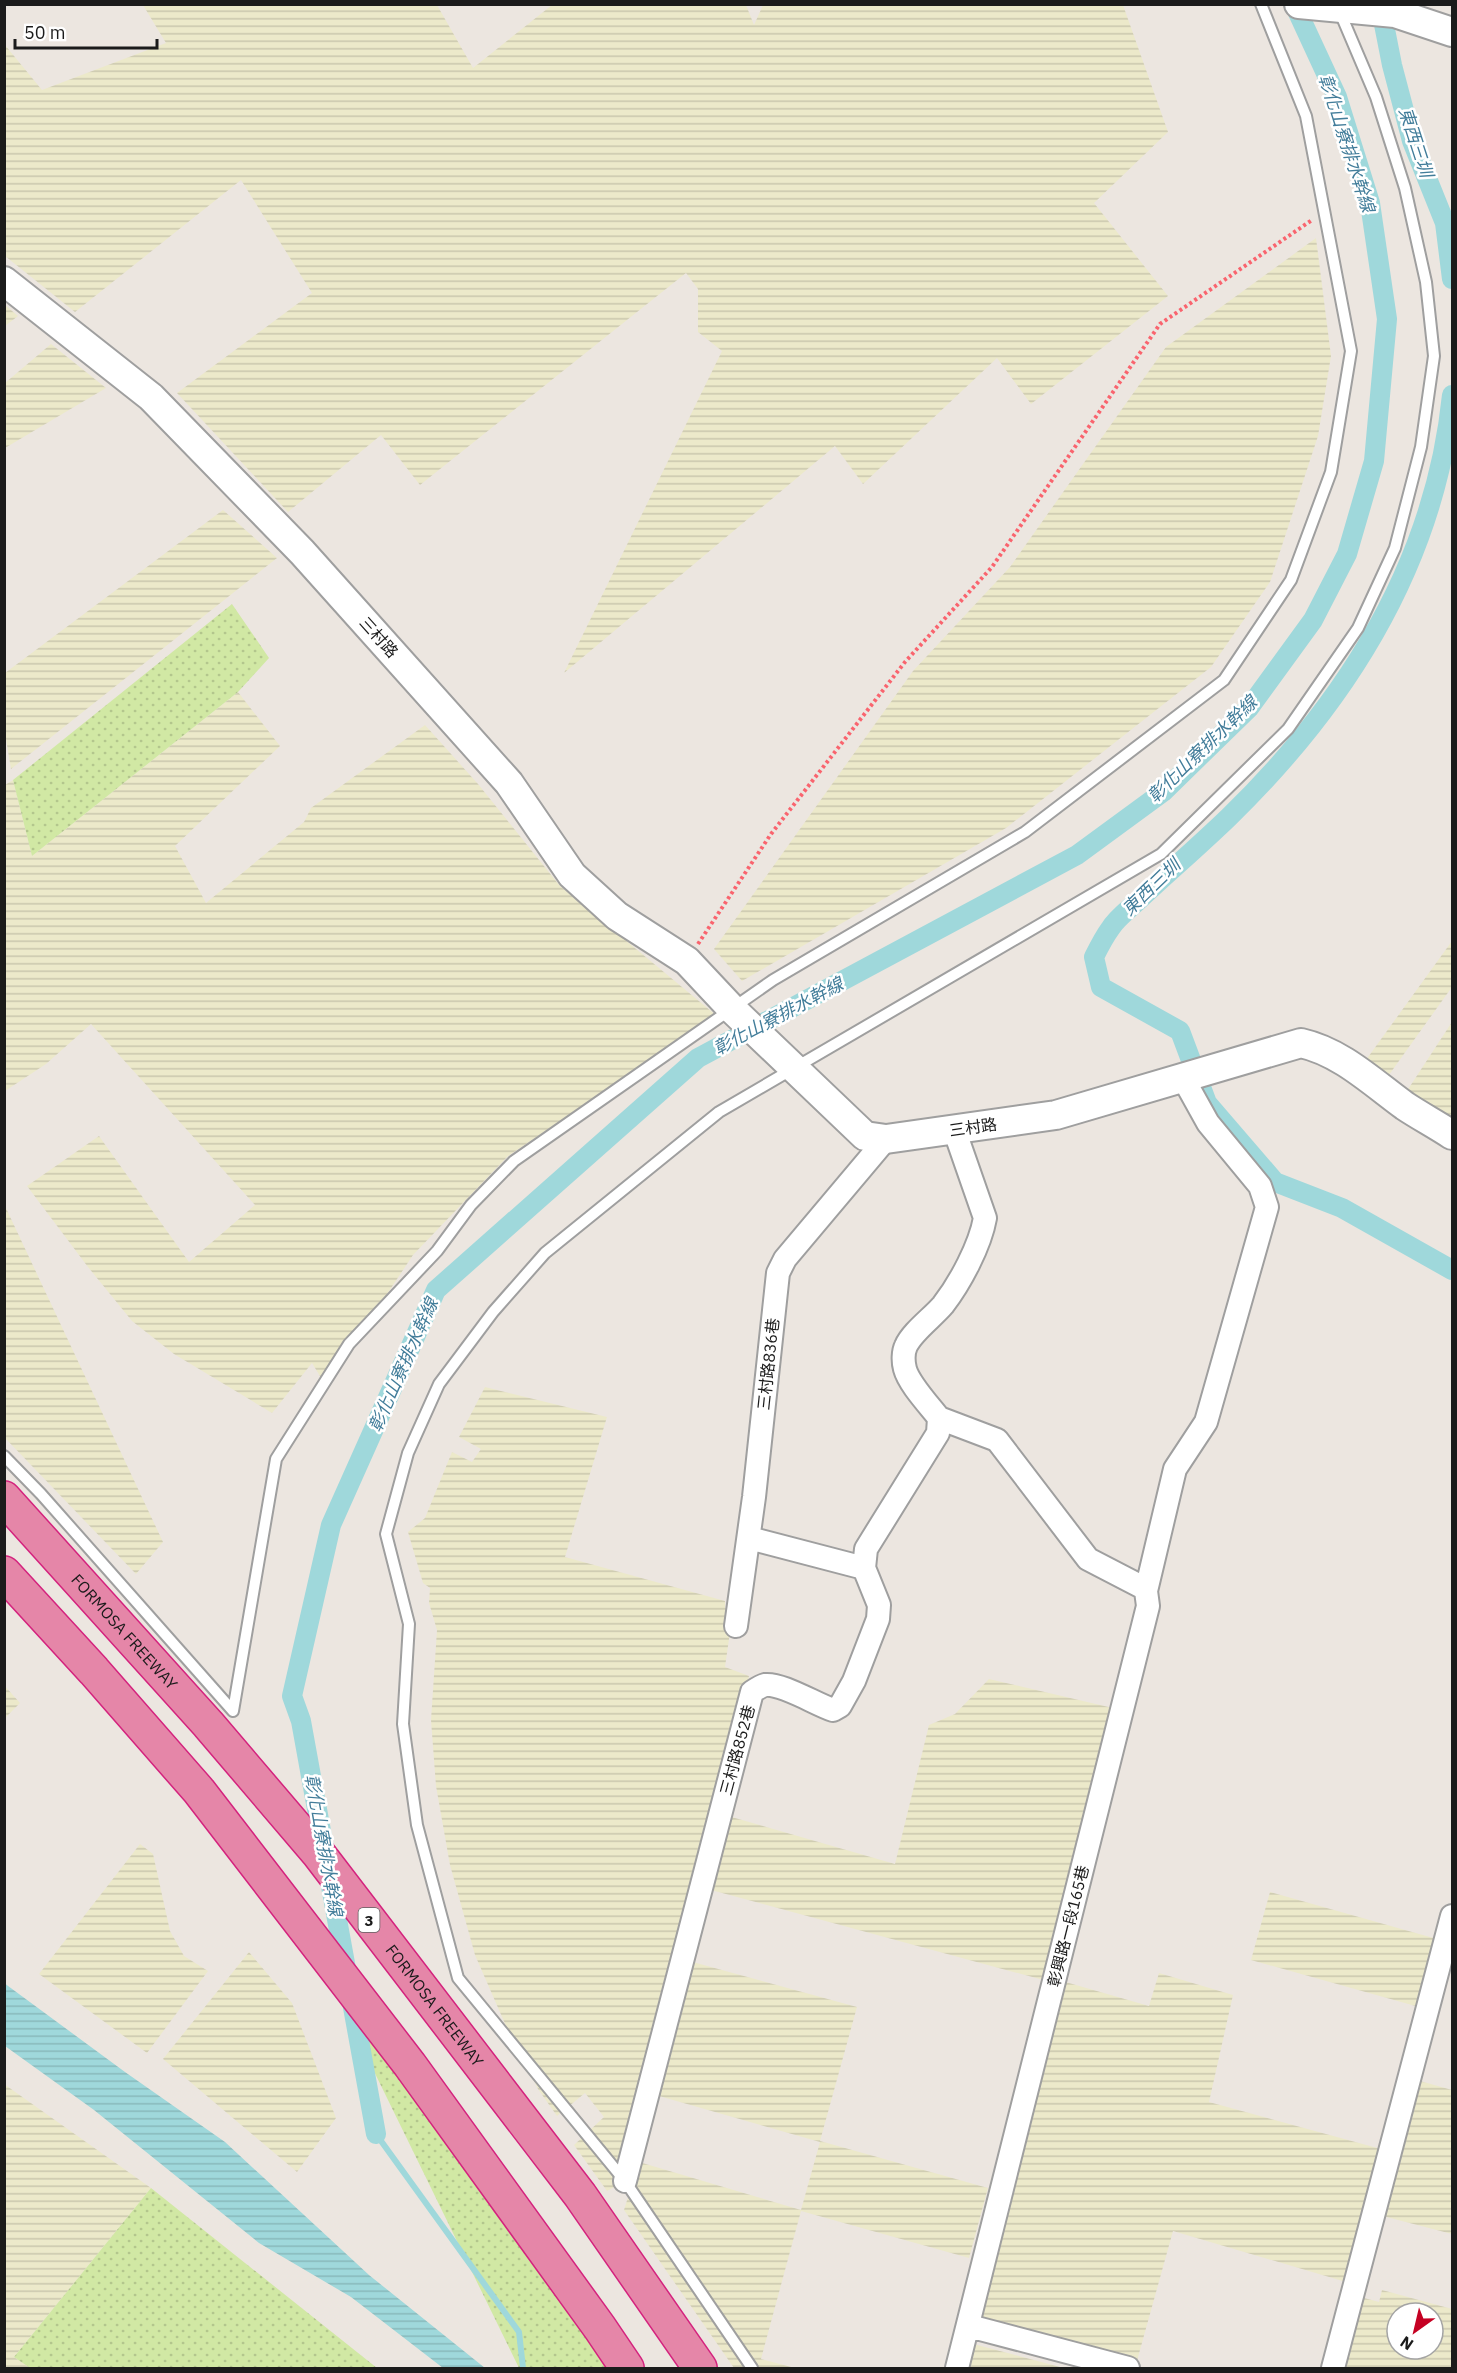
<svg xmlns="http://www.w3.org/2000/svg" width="1457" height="2373" font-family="'IBM Plex Sans','Noto Sans TC',sans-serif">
	<defs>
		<pattern id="farmland-rules" width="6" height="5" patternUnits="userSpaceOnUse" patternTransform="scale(1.5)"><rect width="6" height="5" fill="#ece9ca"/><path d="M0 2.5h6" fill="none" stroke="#cac7ad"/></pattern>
		<pattern id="grass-dots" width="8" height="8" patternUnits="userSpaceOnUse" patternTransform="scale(1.5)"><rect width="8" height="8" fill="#d1e8a4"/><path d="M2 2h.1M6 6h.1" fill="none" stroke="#b3c68d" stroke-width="1.8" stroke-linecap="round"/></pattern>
		<pattern id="water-rules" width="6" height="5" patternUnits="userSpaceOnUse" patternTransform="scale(1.5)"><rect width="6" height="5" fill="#9fd8db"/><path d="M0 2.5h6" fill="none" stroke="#88b9bb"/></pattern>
	</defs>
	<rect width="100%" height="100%" fill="#ece6e0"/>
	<path fill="url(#farmland-rules)" fill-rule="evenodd" d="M143,5H437L473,68L552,5H746L754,25L763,5H1123L1168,132L1094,203L1168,296L1031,404L997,358L863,484L835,446L564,673L722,351L698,332V289L686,273L420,485L381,435L288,512L177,393L312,293L241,180L75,312L5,256V45L42,90L166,43Z
		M1316,238L1331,356L1318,436L1270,582L1211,667L1006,828L742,981L714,949L913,671L1010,567L1166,347Z
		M5,305L18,316L5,326H4Z
		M51,344L106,388L5,448V383Z
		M223,510L277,558L11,769L5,733V673Z
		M238,692L280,746L175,846L206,903L304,822L311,808L425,725L478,784L560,886L717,1016L508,1156L413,1255L326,1386L312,1363L272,1413L174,1354L132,1321L88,1267L27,1186L99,1136L189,1262L255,1205L91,1024L46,1064L5,1091V785L13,780L32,856Z
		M1452,941V987L1381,1086L1358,1071Z
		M1452,1022V1134L1401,1100Z
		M5,1206L163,1542L136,1574L5,1438Z
		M485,1387L607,1417L565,1557L725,1601V1608L733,1611L725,1667L749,1676L618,2185L607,2191L574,2145L604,2117L585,2093L557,2116L538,2089L506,2026L475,1955L450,1865L436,1786L431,1720L437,1630L429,1603L430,1588L423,1583L408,1532L425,1518L452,1452L472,1462L481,1449L459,1437Z
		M989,1679L1117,1709L1047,1981L711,1890L728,1816L895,1864L929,1725L955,1714Z
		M4,1685L20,1703L5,1718H4Z
		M140,1844L153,1854L170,1931L184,1956L208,1971L147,2053L39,1974Z
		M1270,1892L1437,1939L1419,2007L1251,1960Z
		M249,1952L292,2003L336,2118L297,2172L163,2059Z
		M689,1961L857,2007L820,2141L988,2188L969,2258L801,2211L761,2359L795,2368H734L624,2210L639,2162L801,2210L820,2142L652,2094Z
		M1159,1973L1233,1995L1209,2102L1381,2149L1346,2282L1173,2231L1135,2368L978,2327L1062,1981L1149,2006Z
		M1413,2079L1452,2090V2234L1375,2214Z
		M4,2084L151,2188L14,2357L30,2368H5Z
		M1382,2290L1452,2309V2368H1333L1353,2295L1379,2302ZM1397,2313H1433V2349H1397Z
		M962,2341L1064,2368H953Z"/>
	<path fill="url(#grass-dots)" d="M232,604L269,658L238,692L32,856L13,780Z
		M329,1953L637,2368H519L344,2010Z
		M151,2188L377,2368H30L14,2357Z"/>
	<path fill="url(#water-rules)" d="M4,1983L125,2072L225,2142L369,2275L485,2368H443L351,2297L259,2243L94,2110L5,2046Z"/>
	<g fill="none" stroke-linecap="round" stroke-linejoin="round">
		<path stroke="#9fd8db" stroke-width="6" d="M376,2134L519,2332L523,2368"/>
		<path stroke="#9fd8db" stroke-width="20" d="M1380,4L1392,65L1412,141L1445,223L1452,279
			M1452,395C1435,563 1348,701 1229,817C1201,844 1171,870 1142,897C1132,907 1117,917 1110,929C1104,937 1099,947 1094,957L1101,987L1180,1031L1207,1103L1275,1182L1342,1208L1452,1270
			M376,2134L301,1721L292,1696L331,1525L436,1290L698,1058L1077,855L1163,792L1249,708L1313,620L1347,554L1374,461L1387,319L1370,203L1337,97L1294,4"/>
		<defs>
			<path id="service" d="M4,1456L41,1494L233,1711
				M233,1711L276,1459L349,1344L437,1251L471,1205L514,1161L773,980L1025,832L1224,680L1291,580L1331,472L1351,351L1306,116L1261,4
				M752,2368L625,2181L458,1978L417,1825L403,1724L409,1624L386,1534L408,1453L439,1384L493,1312L545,1253L719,1112L1161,854L1288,729L1358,628L1395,548L1421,447L1434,356L1426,282L1405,188L1376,97L1339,10"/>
			<path id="minor" d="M939,1418L997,1440L1088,1559L1142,1587L1146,1591L1148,1606L957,2368
				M749,1538L864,1568
				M1146,1591L1175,1469L1206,1422L1267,1207L1260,1186L1208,1123L1183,1078
				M736,1626L754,1497L778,1273L785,1259L886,1139
				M625,2181L752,1692C755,1690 761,1686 765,1685C782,1683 815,1704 833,1710L840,1706L854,1681L878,1619L879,1605L864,1568L866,1549L938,1433L939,1418C929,1405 909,1384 905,1369C903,1362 903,1352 906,1346C912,1332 933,1317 943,1305C960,1283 980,1246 985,1218L954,1129
				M969,2326L1128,2368
				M1333,2368L1452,1916"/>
			<path id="tertiary" d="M1299,4L1395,13L1452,32
				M4,281L151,397L302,552L509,783L572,875L617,916L687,961L733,1010L865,1136L886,1139L1056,1115L1301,1043C1341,1052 1372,1082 1405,1106C1420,1116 1437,1125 1452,1135"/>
			<g id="motorway">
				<path id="s1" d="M4,1498L208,1724L318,1853L580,2195L700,2368"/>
				<path d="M4,1573L94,1671L199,1791L410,2065L600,2328L627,2368"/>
			</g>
		</defs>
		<use href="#service" stroke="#9f9f9f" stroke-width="14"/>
		<use href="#minor" stroke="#9f9f9f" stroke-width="26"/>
		<use href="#tertiary" stroke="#9f9f9f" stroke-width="32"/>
		<use href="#motorway" stroke="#d4237e" stroke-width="36"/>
		<path stroke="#f9646e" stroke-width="4" stroke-dasharray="3 3" stroke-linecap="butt" d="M698,944L771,834L905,662L992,567L1160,324L1312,220"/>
		<use href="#service" stroke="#fff" stroke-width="10"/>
		<use href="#minor" stroke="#fff" stroke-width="22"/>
		<use href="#tertiary" stroke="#fff" stroke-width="28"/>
		<use href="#motorway" stroke="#e586a8" stroke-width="33"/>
	</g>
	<g text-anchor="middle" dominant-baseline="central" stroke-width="5" stroke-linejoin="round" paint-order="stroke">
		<rect fill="#fff" stroke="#5f5f5f" stroke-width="1.5" x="358.5" y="1908" width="21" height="24" rx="4.5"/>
		<g font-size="15" font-weight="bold" fill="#1b1b1b">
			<text x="369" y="1920">3</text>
		</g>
		<g font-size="16" fill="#1b1b1b" stroke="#fff">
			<text transform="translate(379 637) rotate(48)">三村路</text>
			<text transform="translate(973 1127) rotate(-8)">三村路</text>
			<text transform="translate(768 1364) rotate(-84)">三村路836巷</text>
			<text stroke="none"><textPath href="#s1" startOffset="180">FORMOSA FREEWAY</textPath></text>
			<text transform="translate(737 1750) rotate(-75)">三村路852巷</text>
			<text transform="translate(1068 1926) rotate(-76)">彰興路一段165巷</text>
			<text stroke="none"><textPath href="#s1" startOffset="666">FORMOSA FREEWAY</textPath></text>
		</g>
		<g font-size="18" font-style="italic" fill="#427d9a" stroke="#fff">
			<text transform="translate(1416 142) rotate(72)">東西三圳</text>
			<text transform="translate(1347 143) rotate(72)">彰化山寮排水幹線</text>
			<text transform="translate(1202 749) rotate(-44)">彰化山寮排水幹線</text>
			<text transform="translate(1151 887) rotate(-44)">東西三圳</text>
			<text transform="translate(778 1016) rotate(-28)">彰化山寮排水幹線</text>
			<text transform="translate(403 1365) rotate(-66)">彰化山寮排水幹線</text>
			<text transform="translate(324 1845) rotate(80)">彰化山寮排水幹線</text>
		</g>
	</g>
	<rect width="1457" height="2373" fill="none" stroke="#1b1b1b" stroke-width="12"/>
	<g transform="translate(1415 2331) rotate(214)"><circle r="28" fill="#ffffff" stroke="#a4a4a4" stroke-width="1.5"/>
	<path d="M0-4.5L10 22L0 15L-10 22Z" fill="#c50123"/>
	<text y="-9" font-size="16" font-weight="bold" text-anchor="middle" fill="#1b1b1b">N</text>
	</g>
	<path d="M15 39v9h142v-9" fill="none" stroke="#1b1b1b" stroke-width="3"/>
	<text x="24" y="39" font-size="18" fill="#1b1b1b" stroke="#ffffff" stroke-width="4.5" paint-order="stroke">50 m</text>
</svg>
